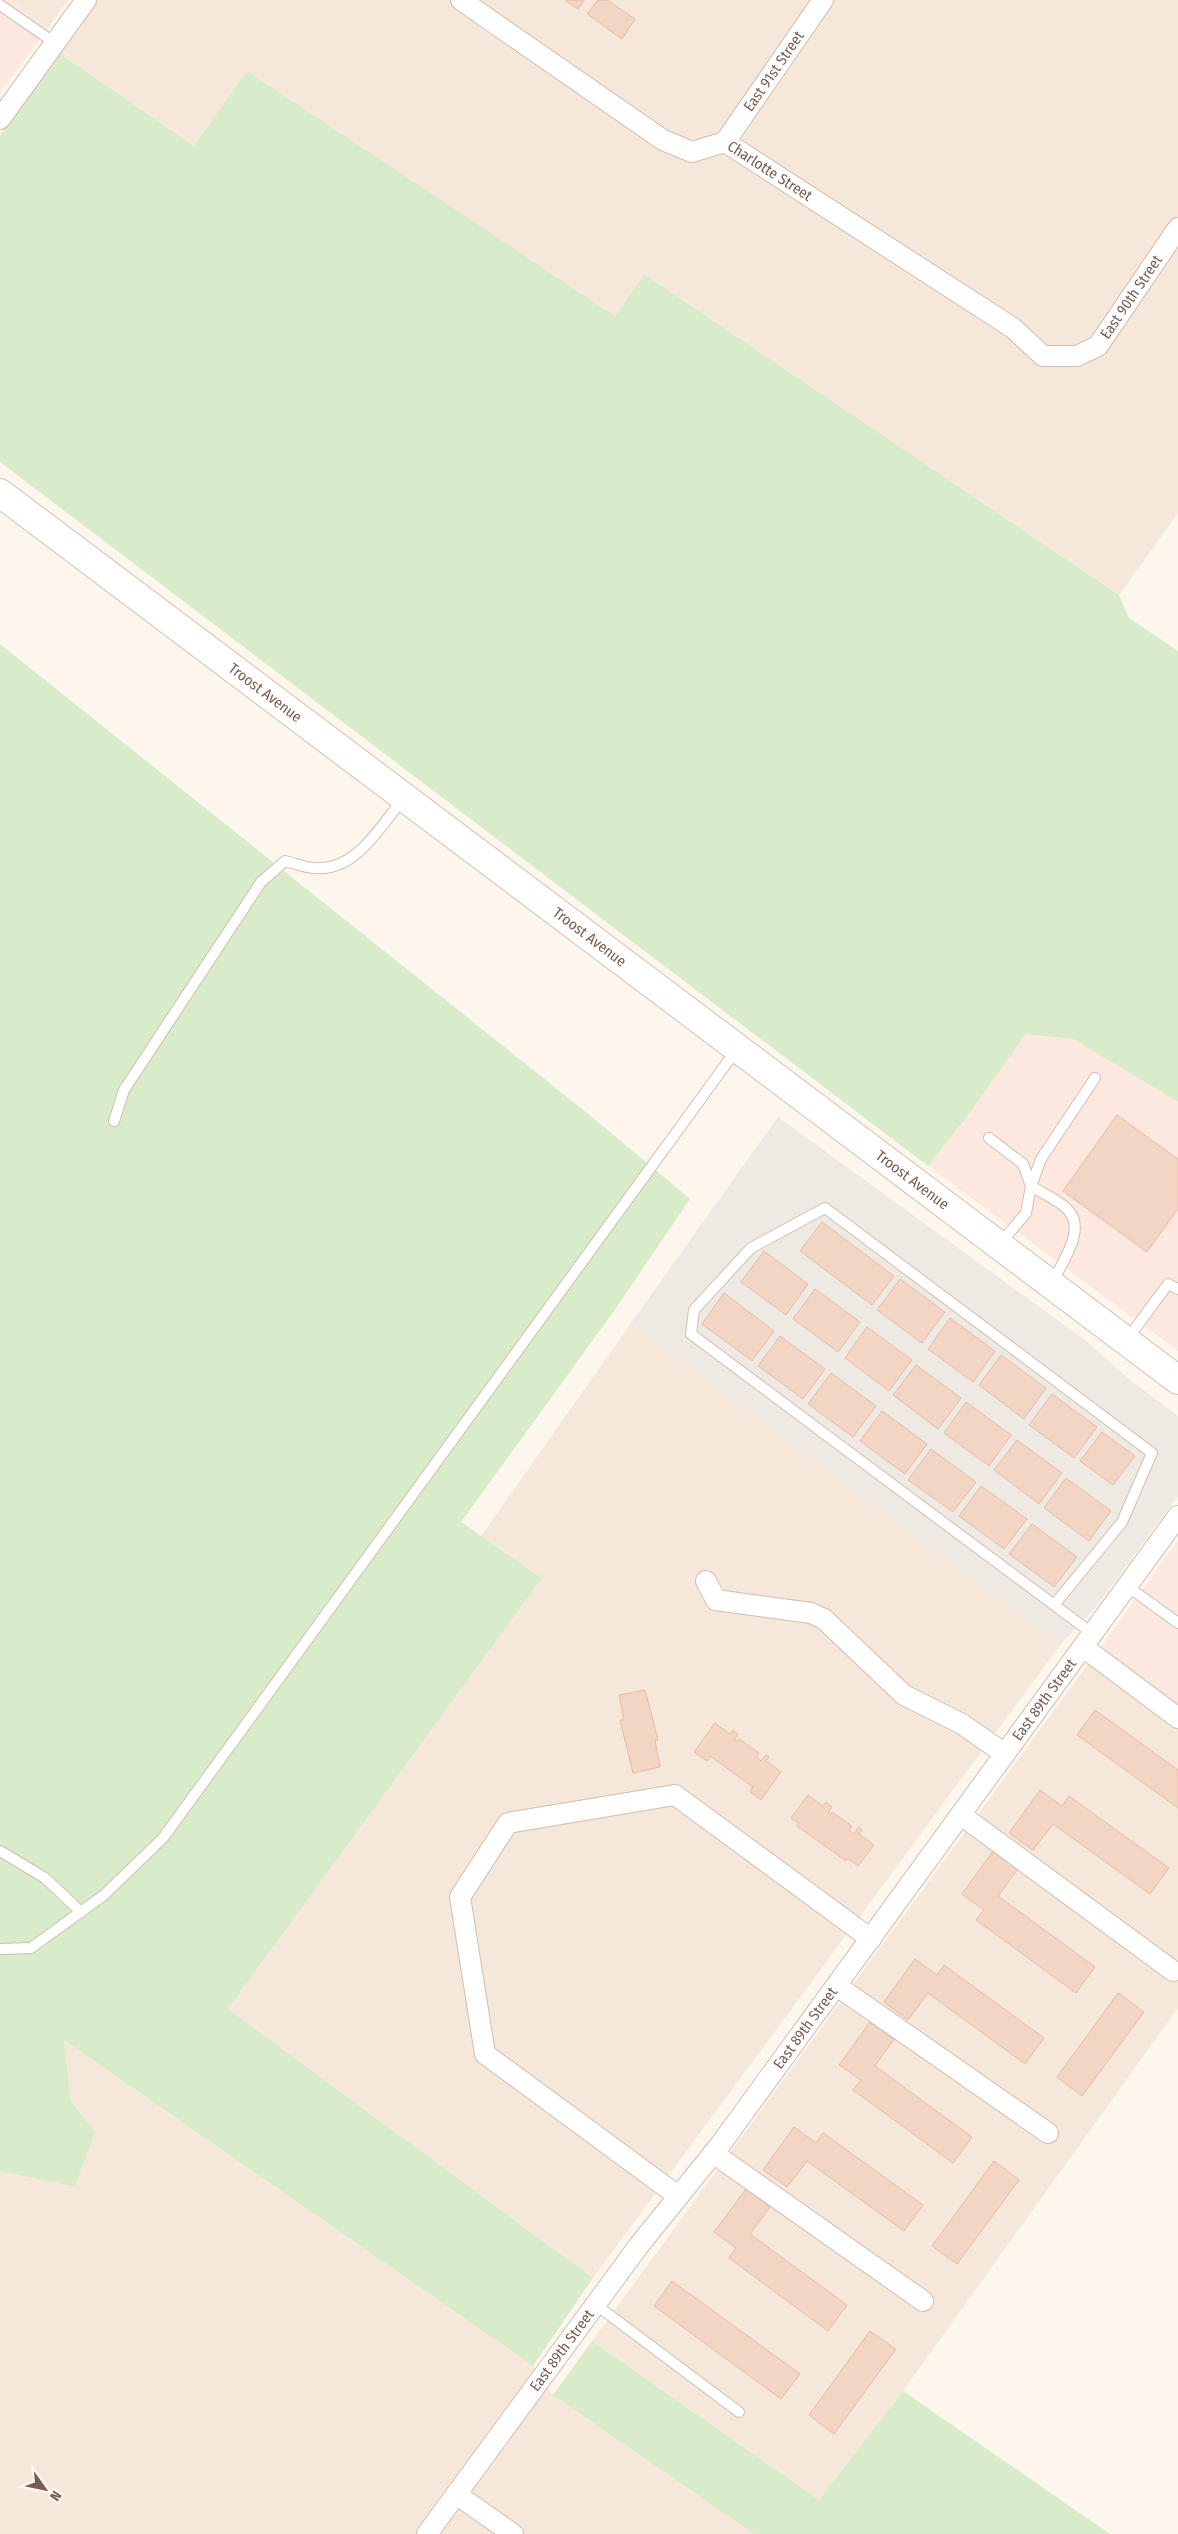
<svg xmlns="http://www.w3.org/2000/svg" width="1178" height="2534" font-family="'Fira Sans Condensed',sans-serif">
	<rect width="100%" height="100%" fill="#fdf6ec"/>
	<path fill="#f5e8da" d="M10,0H68L48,28Z
		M98,0H1178V513L1119,595L644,274L615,316L247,72L194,146L59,53Z
		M631,1323L1061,1644L593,2278L228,2009L542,1578L481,1536Z
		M1102,1645L1178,1701V2008L903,2391L819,2500L592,2341Z
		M64,2040L533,2366L553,2395L754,2534H0V2171L75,2187L95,2132L71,2101Z"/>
	<path fill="#fde8e0" d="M0,0H10L48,28L0,92Z
		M1026,1034L1073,1039L1178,1102V1351L928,1166L966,1118Z
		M1178,1540V1701L1102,1645Z"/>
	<path fill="#efe9e4" d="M778,1117L1086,1341L1129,1379L1178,1416V1496L1095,1608L1061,1644L631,1323Z"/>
	<path fill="#d8ecc9" d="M59,53L194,146L247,71L615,316L644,274L1119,595L1129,618L1178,651V1102L1073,1039L1026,1034L966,1118L928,1166L0,462V135Z
		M0,644L592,1117L690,1199L614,1311L461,1522L542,1578L228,2009L593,2278L533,2366L64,2040L71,2101L95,2132L75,2187L0,2171Z
		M592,2341L819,2500L903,2391L1110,2534H754L553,2395Z"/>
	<path fill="#f3d5c3" stroke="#e6bba3" d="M565,0H584L578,9Z
		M598,0H607L635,19L622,39L587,14Z
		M1117,1115L1178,1159V1209L1147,1252L1063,1191Z
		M822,1222L894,1276L872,1305L800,1251Z
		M764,1251L808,1284L786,1315L741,1282Z
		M900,1279L945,1312L922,1343L877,1310Z
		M815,1289L860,1322L838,1352L793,1319Z
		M724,1293L774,1331L752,1361L702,1324Z
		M950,1318L995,1351L973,1382L928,1349Z
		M867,1327L912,1360L889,1391L845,1358Z
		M780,1336L825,1369L803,1399L758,1366Z
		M1001,1355L1046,1388L1024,1419L979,1385Z
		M916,1365L961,1398L938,1429L893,1395Z
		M831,1373L876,1406L853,1437L808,1404Z
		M1052,1394L1097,1427L1074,1458L1029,1425Z
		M966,1402L1011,1435L989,1466L944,1433Z
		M882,1411L927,1444L905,1474L860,1441Z
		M1102,1432L1135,1456L1113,1485L1080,1461Z
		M1017,1440L1062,1473L1039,1504L994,1470Z
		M931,1449L976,1482L953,1512L908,1480Z
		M1066,1478L1111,1511L1089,1541L1044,1508Z
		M981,1486L1027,1519L1004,1549L959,1516Z
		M1032,1524L1077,1557L1054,1587L1009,1554Z
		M645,1690L658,1740H655L660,1767L633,1773L620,1720H624L619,1695Z
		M1095,1710L1178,1770V1808L1077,1735Z
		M715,1723L730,1734L733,1730L738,1734L734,1740L737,1742L739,1739L759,1753L756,1757L761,1761L766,1755L769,1757L766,1761L781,1772L761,1800L750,1792L753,1787L710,1756L707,1761L694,1752Z
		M1040,1790L1062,1806L1069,1796L1169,1868L1150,1894L1053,1824L1033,1850L1009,1833Z
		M808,1795L823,1806L826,1802L832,1807L828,1813L830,1815L832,1812L852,1826L849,1830L854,1834L859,1827L862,1830L859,1834L874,1845L858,1866L847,1858L846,1861L797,1826L799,1824L791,1818Z
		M993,1851L1018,1869L998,1896L1095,1967L1076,1993L976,1920L984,1910L962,1894Z
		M915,1959L937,1975L944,1965L1044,2038L1025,2064L928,1993L908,2020L884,2002Z
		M1118,1993L1144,2012L1082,2096L1057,2077Z
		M870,2022L894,2039L875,2066L972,2137L953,2163L853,2090L861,2080L839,2065Z
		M794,2127L816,2143L823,2133L923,2205L904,2231L807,2161L787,2187L763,2170Z
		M994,2161L1019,2180L957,2264L932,2246Z
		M746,2189L770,2207L750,2234L847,2305L828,2331L729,2258L736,2248L714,2232Z
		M672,2281L800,2374L781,2399L654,2306Z
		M870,2331L896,2349L834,2434L809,2415Z"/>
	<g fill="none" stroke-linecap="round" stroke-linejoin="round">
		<defs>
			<path id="lane" d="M0,5L55,43
				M114,1121L124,1090L261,882L285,861C294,863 305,868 315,868C356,872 381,825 404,798
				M989,1138L1023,1164L1031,1186L1026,1213L999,1245
				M1052,1283C1061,1264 1087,1230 1068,1210C1059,1200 1043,1194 1031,1186L1041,1159L1095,1078
				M1126,1341L1168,1284L1178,1289
				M1127,1586L1178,1623
				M1054,1605L1122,1522L1152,1453L825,1208L751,1248L694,1310L691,1334C825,1434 958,1534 1093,1634
				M0,1851L45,1878L81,1912
				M0,1949L31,1948L104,1895L163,1838L737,1049
				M595,2304L739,2412"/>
			<g id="street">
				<path id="s1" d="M461,0L663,140L692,152L725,142L1013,328L1043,356H1077L1098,346L1178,228"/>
				<path d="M0,119L86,0"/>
				<path id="s2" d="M725,142L823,0"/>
				<path d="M706,1581L716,1600L811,1613L824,1619L904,1695L962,1724L1005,1754"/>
				<path d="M1083,1647L1178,1718"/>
				<path d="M961,1815L1173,1971"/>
				<path d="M837,1986L1048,2133"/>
				<path d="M713,2153L923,2301"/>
				<path d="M678,2196L485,2054L460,1897L508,1823L675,1795L871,1939"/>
				<path d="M456,2494L513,2534"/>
				<path id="s3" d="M427,2534L640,2244L720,2145L1178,1516"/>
			</g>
			<g id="secondary">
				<path id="s4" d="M0,493L1178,1380"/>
			</g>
		</defs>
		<use href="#lane" stroke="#d1beb0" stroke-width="12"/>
		<use href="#street" stroke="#d1beb0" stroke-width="22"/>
		<use href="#secondary" stroke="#d6c0b0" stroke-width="30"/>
		<use href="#lane" stroke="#fff" stroke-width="10"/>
		<use href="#street" stroke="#fff" stroke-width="20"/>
		<use href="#secondary" stroke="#fff" stroke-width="28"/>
	</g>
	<g text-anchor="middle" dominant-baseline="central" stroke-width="4" stroke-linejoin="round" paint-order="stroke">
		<g font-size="15" fill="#7a5c4d" stroke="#fffaf3">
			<text stroke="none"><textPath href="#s2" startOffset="86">East 91st Street</textPath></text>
			<text stroke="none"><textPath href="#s1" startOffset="365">Charlotte Street</textPath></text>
			<text stroke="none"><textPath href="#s1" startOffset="812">East 90th Street</textPath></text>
			<text stroke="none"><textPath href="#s4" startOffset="332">Troost Avenue</textPath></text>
			<text stroke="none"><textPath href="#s4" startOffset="738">Troost Avenue</textPath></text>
			<text stroke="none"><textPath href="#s4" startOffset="1142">Troost Avenue</textPath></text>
			<text stroke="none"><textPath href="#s3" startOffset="1038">East 89th Street</textPath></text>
			<text stroke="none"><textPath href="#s3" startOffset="632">East 89th Street</textPath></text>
			<text stroke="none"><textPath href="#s3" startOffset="228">East 89th Street</textPath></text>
		</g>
	</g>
	<g transform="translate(45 2489) rotate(123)" stroke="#fffaf3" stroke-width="4" paint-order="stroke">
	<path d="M0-4L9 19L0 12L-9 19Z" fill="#7a5c4d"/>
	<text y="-8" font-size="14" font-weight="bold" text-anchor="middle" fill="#7a5c4d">N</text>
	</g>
</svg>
